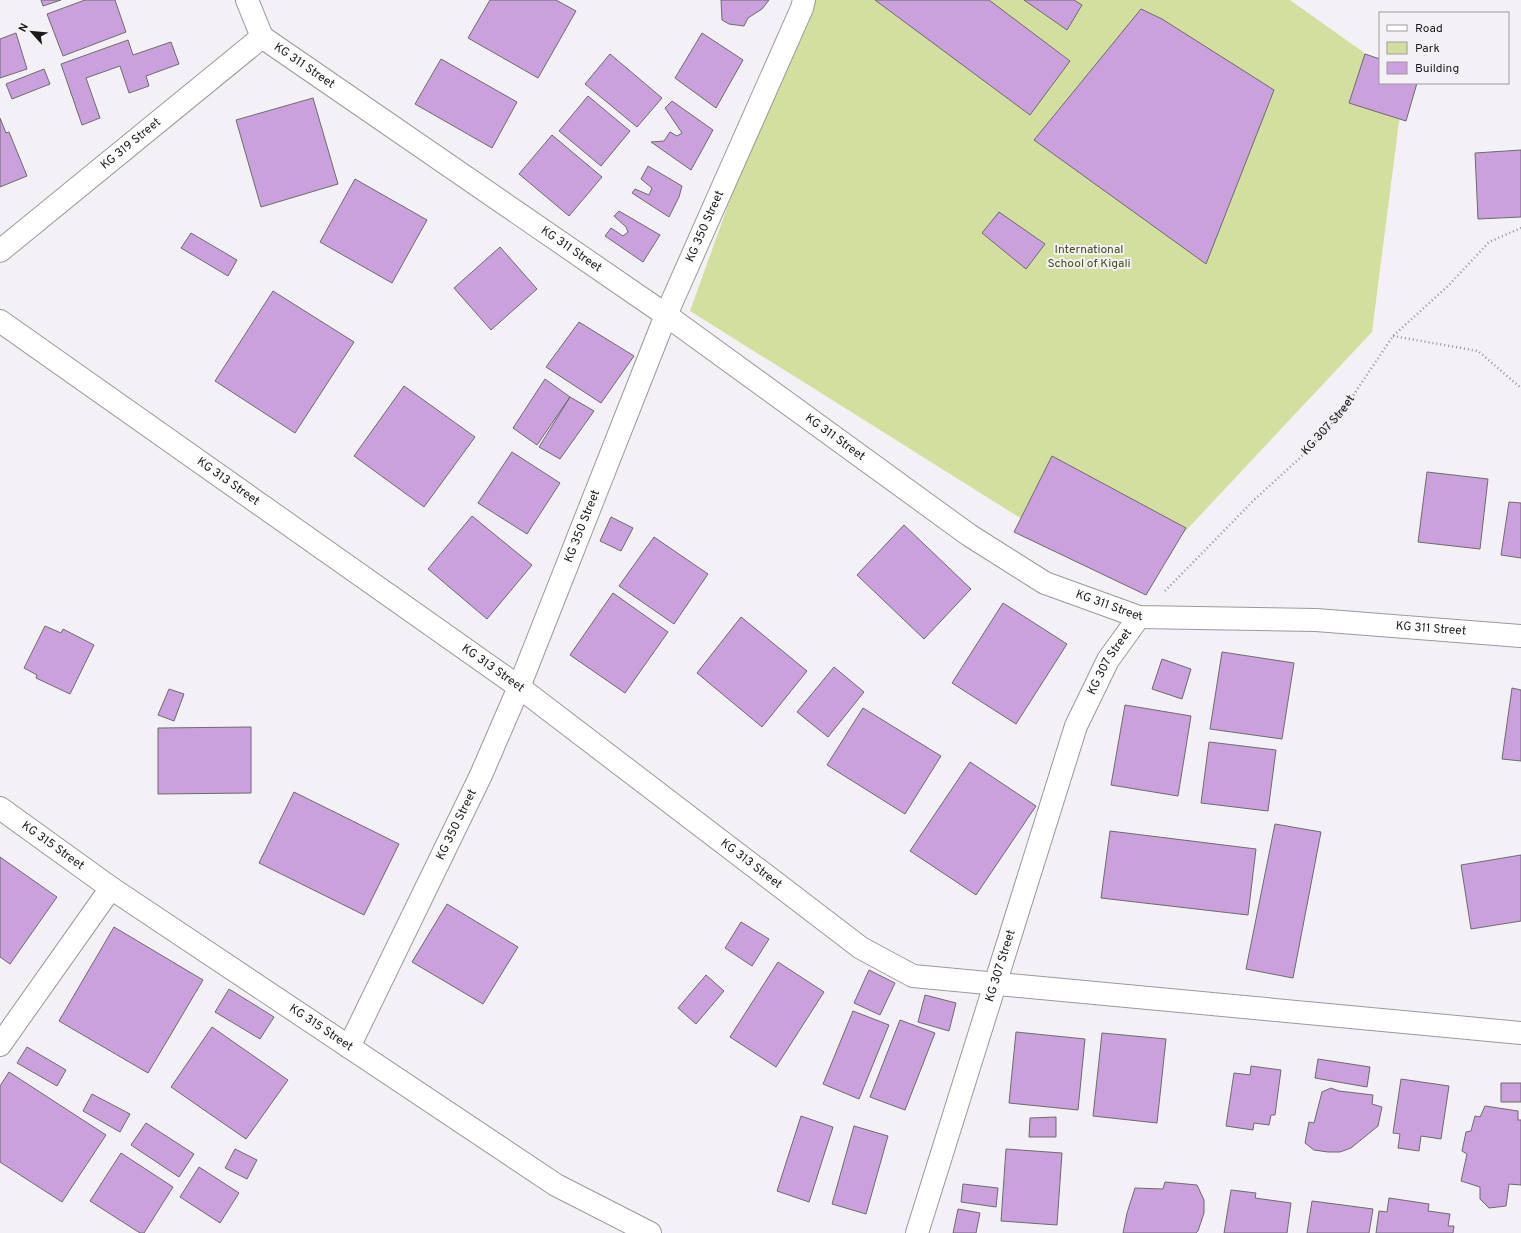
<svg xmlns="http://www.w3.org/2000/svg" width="1521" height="1233" font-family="Overpass,sans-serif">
	<rect width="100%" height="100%" fill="#f4f1f6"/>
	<path fill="#d2df9e" d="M802,0H1290L1380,64V83H1404L1372,332L1132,588L690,311Z"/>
	<path fill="#caa1dc" stroke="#6d6b6e" d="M41,0H61L43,6Z
		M85,0H115L126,32L63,56L47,14Z
		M490,0H556L576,11L538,78L468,38Z
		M721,0H769L762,9L748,18L744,26L729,24L722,20Z
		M875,0H989L1070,61L1030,115Z
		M1024,0H1074L1082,5L1067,30Z
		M1141,9L1162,19L1274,90L1206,264L1034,140Z
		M16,33L27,69L0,78V39Z
		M702,33L743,60L716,108L675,78Z
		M128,40L133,55L171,42L179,64L146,76L149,86L129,93L120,66L86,78L100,118L82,125L61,64Z
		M610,54L662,98L637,127L585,84Z
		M1365,54L1380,59V83H1417L1406,121L1349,103Z
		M441,59L517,102L492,148L415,104Z
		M44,69L50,84L12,99L6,84Z
		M588,96L630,131L601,166L559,131Z
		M313,98L338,184L261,207L236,120Z
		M672,101L713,130L691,170L651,142L664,141L670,132L677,136L682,133L665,108Z
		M0,118L6,133L9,132L27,176L0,187Z
		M552,135L602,177L569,216L519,174Z
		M1521,150V217L1478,219L1475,153Z
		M648,166L682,186L679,197L669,217L632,193L635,189L649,195L652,188L641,179Z
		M355,179L427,220L392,283L320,242Z
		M619,211L660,235L643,262L605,236L611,228L623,236L628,232L626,227L614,216Z
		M999,212L1045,244L1026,269L982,233Z
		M191,233L237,260L228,276L181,248Z
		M500,247L537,289L491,330L454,288Z
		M273,291L354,342L295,433L215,381Z
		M579,322L634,356L601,403L546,367Z
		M545,379L570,397L537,445L513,428Z
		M404,386L475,437L424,507L354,456Z
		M570,397L594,411L560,459L539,447Z
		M512,452L560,483L527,534L478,503Z
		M1052,456L1186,528L1146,595L1014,532Z
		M1427,472L1488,479L1480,549L1418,542Z
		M1509,502L1521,503V558L1501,555Z
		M472,516L532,565L487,619L428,569Z
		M611,517L633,528L621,551L600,541Z
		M904,525L971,589L924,639L857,575Z
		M654,537L708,574L674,624L619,586Z
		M613,593L668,632L625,693L570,655Z
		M1003,603L1067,644L1016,724L952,683Z
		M741,617L807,671L762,727L697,673Z
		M45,626L61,633L63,629L94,645L70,694L36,678L37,675L24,668Z
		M1222,652L1294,663L1282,739L1210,729Z
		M1162,659L1191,669L1182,699L1152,689Z
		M834,667L864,692L828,737L797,712Z
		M1512,688L1521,690V761L1502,759Z
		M169,689L184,694L174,721L158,715Z
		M1125,705L1191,716L1178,796L1111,785Z
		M863,708L941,756L905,814L827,765Z
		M251,727V793L158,794V728Z
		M1209,742L1276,750L1268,811L1201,803Z
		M970,762L1036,806L976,895L910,851Z
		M294,792L399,844L364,915L259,863Z
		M1275,824L1321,832L1293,978L1246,969Z
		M1110,831L1256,849L1248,915L1101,898Z
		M1521,855V921L1471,929L1461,865Z
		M0,857L57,897L10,964L0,957Z
		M447,904L518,947L483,1004L412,962Z
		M741,922L769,939L752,966L725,948Z
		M114,927L203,980L148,1073L59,1021Z
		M778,962L824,992L776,1067L730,1037Z
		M869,970L895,983L880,1015L854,1003Z
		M706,975L724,991L696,1024L678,1008Z
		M229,989L274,1017L260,1039L215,1012Z
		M925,995L956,1003L949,1031L918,1022Z
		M853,1011L889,1025L859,1099L823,1084Z
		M900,1020L935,1033L905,1110L870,1097Z
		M212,1027L288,1080L246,1139L171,1087Z
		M1016,1032L1085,1039L1078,1110L1009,1103Z
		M1102,1033L1166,1039L1157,1123L1093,1116Z
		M27,1047L66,1070L57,1086L17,1063Z
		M1318,1059L1370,1067L1367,1087L1315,1078Z
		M1251,1066L1281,1070L1275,1115H1271L1269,1125L1254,1123L1253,1130L1226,1126L1234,1073L1250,1075Z
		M9,1072L106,1135L62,1202L0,1162V1086Z
		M1401,1079L1449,1086L1441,1139L1421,1136L1419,1151L1398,1148L1400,1134L1393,1133Z
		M1501,1083H1521V1102H1501Z
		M1331,1088L1339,1091L1373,1095L1372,1104L1382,1107L1378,1126L1351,1148L1340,1152H1328L1314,1150L1305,1143L1309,1122L1314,1123L1322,1092Z
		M92,1094L130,1114L120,1132L83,1111Z
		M1485,1106L1518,1111V1120H1521V1185L1509,1184L1506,1206L1489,1208L1480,1199V1187L1461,1181L1467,1154L1462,1151L1466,1132L1471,1131L1475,1116L1480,1117Z
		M801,1116L833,1127L809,1202L777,1191Z
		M1056,1117V1137H1029L1030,1118Z
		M146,1123L194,1154L179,1177L131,1145Z
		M854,1126L888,1136L866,1214L832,1204Z
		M235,1149L257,1160L247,1179L225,1168Z
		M1006,1149L1062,1153L1057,1225L1001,1221Z
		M121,1153L173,1187L144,1233H140L90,1201Z
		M199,1167L239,1193L220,1223L180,1197Z
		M1165,1182L1197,1185L1204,1200V1213L1198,1231L1196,1233H1123L1127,1213L1135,1188L1163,1189Z
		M963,1184L998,1188L996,1207L961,1202Z
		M1231,1190L1256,1193L1255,1198L1291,1203L1287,1233H1224Z
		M1389,1198L1429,1204L1428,1211L1450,1214L1448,1226H1454L1453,1233H1376L1379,1211L1387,1212Z
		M1312,1201L1373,1209L1369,1233H1307Z
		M958,1209L980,1213L976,1233H953Z"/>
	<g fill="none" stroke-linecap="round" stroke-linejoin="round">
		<defs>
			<g id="street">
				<path id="s2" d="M247,0L262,37L666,315L969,535L1045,583L1139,617L1316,620L1521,636"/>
				<path id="s3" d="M0,251L262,37"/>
				<path id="s4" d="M0,321L519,687L861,948L913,976L1521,1033"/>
				<path id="s5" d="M0,808L111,888L556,1185L650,1233"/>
				<path d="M0,1045L111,888"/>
				<path id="s6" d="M349,1047L481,775L519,687L666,315L802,8L804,0"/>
				<path id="s7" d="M917,1233L1076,726L1108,660L1139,617"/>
			</g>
		</defs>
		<use href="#street" stroke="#9b989c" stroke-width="24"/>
		<g stroke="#969497" stroke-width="2.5" stroke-dasharray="1 3" stroke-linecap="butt">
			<path d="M1393,336L1478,351L1521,388"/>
			<path id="s1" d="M1165,591L1255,499L1300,458L1342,412L1393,336L1449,285L1489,242L1521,228"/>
		</g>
		<use href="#street" stroke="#fff" stroke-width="22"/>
	</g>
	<g text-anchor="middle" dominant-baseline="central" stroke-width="4" stroke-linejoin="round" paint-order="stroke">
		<g font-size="12" fill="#1a191a" stroke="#f4f1f6">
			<text stroke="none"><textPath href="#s2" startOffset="91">KG 311 Street</textPath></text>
			<text stroke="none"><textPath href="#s3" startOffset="169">KG 319 Street</textPath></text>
			<text stroke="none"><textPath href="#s6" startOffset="895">KG 350 Street</textPath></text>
			<text stroke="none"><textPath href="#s2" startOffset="415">KG 311 Street</textPath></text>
			<text stroke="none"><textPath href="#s1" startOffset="233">KG 307 Street</textPath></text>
			<text stroke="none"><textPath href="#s2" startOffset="739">KG 311 Street</textPath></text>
			<text stroke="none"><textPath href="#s4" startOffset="279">KG 313 Street</textPath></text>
			<text stroke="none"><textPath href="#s6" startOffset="571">KG 350 Street</textPath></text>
			<text stroke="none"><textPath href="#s2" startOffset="1063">KG 311 Street</textPath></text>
			<text stroke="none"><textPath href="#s2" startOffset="1387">KG 311 Street</textPath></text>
			<text stroke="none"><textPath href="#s7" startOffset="604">KG 307 Street</textPath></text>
			<text stroke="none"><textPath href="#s4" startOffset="603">KG 313 Street</textPath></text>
			<text stroke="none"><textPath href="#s6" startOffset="247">KG 350 Street</textPath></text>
			<text stroke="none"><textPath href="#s5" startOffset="65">KG 315 Street</textPath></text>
			<text stroke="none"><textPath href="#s4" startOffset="927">KG 313 Street</textPath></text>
			<text stroke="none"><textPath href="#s7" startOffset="280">KG 307 Street</textPath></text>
			<text stroke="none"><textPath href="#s5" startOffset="389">KG 315 Street</textPath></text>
		</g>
		<g font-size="12" fill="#454e1a" stroke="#f4f1f6">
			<text x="1089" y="250">International<tspan x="1089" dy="14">School of Kigali</tspan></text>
		</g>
	</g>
	<rect x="1379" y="12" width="130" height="72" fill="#f4f1f6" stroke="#9d9b9e"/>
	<rect x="1387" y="25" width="20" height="6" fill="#ffffff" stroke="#9d9b9e"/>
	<text x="1415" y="32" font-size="12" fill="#1a191a">Road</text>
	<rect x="1387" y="42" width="20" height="12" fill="#d2df9e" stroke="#9d9b9e"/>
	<text x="1415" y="52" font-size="12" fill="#1a191a">Park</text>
	<rect x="1387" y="62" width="20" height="12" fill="#caa1dc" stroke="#9d9b9e"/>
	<text x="1415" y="72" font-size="12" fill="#1a191a">Building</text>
	<g transform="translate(32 32) rotate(297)" stroke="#f4f1f6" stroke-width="3" paint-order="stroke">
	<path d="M0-3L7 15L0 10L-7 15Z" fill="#1a191a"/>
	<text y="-6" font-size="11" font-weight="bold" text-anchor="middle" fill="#1a191a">N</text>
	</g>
</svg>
